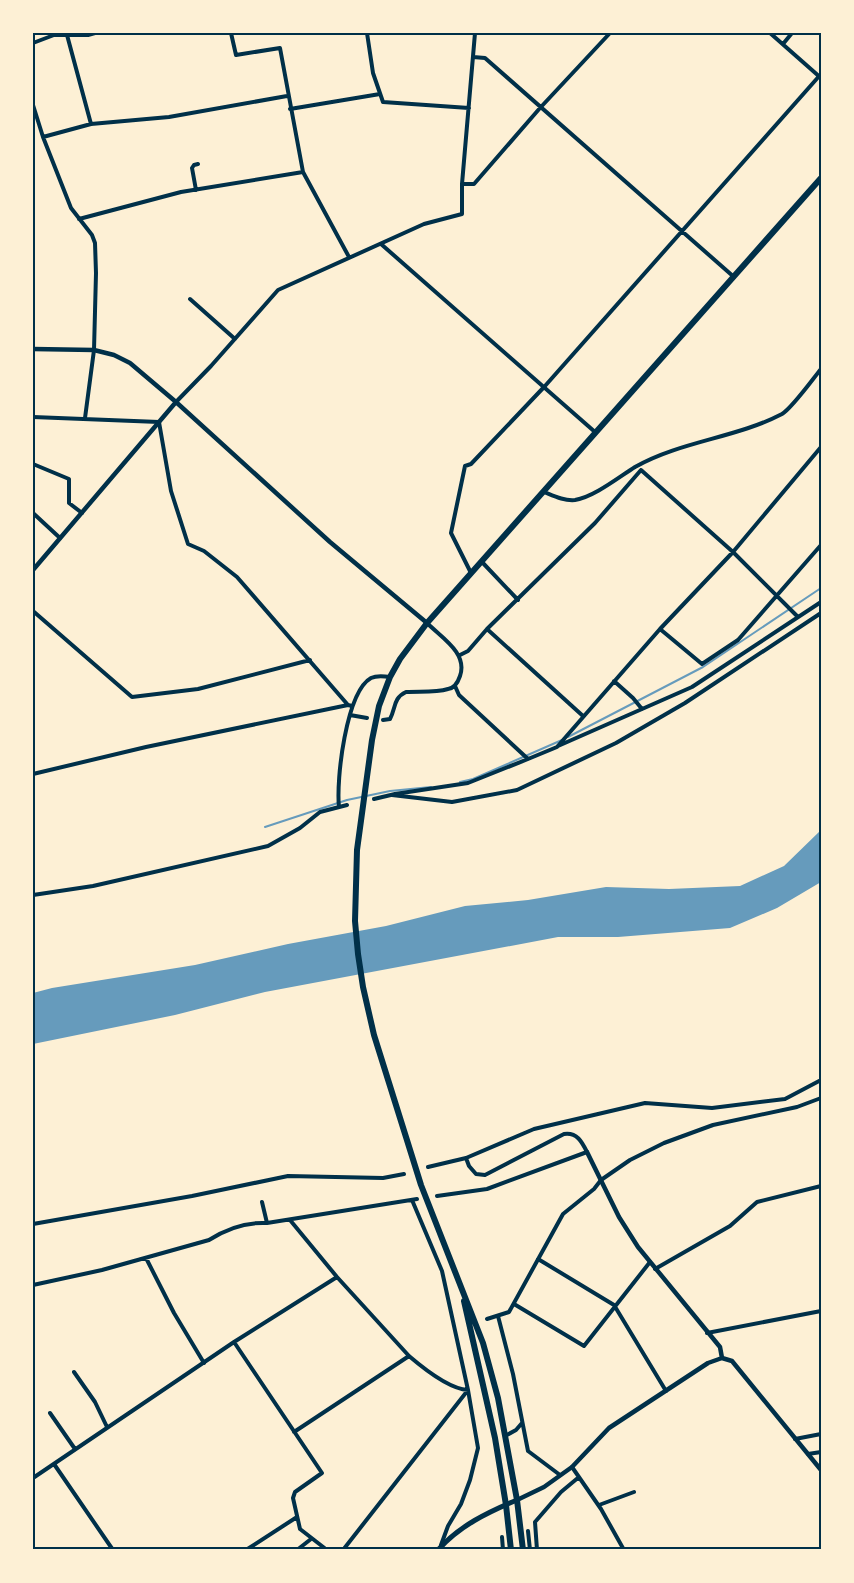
<svg xmlns="http://www.w3.org/2000/svg" width="854" height="1583" font-family="Figtree,sans-serif">
	<rect width="100%" height="100%" fill="#fdf0d5"/>
	<path fill="#669bbc" d="M821,830V882L777,908L730,928L618,937H558L265,992L175,1015L33,1044V993L52,988L195,965L288,944L386,926L465,906L528,900L606,887L669,889L740,886L784,866Z"/>
	<g fill="none" stroke-linecap="round" stroke-linejoin="round">
		<path stroke="#669bbc" stroke-width="2" d="M568,737L703,667L821,588
			M460,782L473,779L562,740
			M265,827L347,800L390,791L431,787"/>
		<path stroke="#003049" stroke-width="4" d="M231,33L236,55L280,48L303,172L349,257
			M367,33L373,73L383,102L469,108
			M770,33L821,78
			M67,35L91,124
			M33,43L54,35H88L95,33
			M783,44L792,33
			M473,57L485,58L734,277
			M33,105L43,137L71,208L92,235L95,243L96,273L94,350L85,418
			M290,109L380,94
			M43,137L91,124L169,117L287,96
			M462,184H474L540,108L610,33
			M196,190L192,168L194,165L198,164
			M79,219L181,192L303,172
			M381,244L595,432
			M190,299L235,339
			M176,402L211,366L278,290L424,224L462,214V184L475,33
			M33,417L159,422L171,491L188,544L204,551L237,577L348,705
			M33,464L69,479V503L82,513
			M641,470L733,552L798,617
			M544,492C554,496 564,501 575,500C594,497 619,477 635,467C681,441 736,438 782,414C792,408 812,380 821,369
			M33,513L60,538
			M482,562L518,600
			M471,573L451,533L465,466L471,464L545,386L821,74
			M33,611L132,697L198,689L310,660
			M487,629L595,523L641,470
			M660,629L702,664L738,640L821,545
			M460,655L468,651L487,629L583,716
			M614,681L633,698L642,709
			M455,686L459,695L528,759L557,747L660,629L733,552L821,447
			M350,715L367,718
			M383,720L390,719C396,708 393,698 406,692C419,691 435,693 448,689C455,688 458,682 460,676C468,653 442,638 427,623
			M558,746L692,687L821,602
			M33,774L146,747L348,705L352,706
			M392,795L452,802L517,790L616,743L685,703L821,613
			M374,799L395,794L468,783L528,759
			M339,807C336,780 346,692 371,678C377,675 384,676 390,677
			M33,895L93,886L268,846L300,828L320,812L347,805
			M428,1167L466,1158L534,1129L645,1103L712,1108L785,1099L821,1080
			M437,1196L487,1189L587,1152C582,1142 577,1132 564,1134L485,1175L476,1174L469,1166L466,1158
			M412,1200L442,1271L468,1390L478,1448L470,1480L461,1504L448,1526L441,1545
			M262,1202L267,1223
			M290,1220L337,1277L409,1356C423,1368 450,1389 468,1390
			M33,1224L192,1196L288,1176L383,1178L404,1174
			M146,1258L174,1313L204,1363
			M538,1259L614,1305L666,1391
			M655,1269L730,1226L757,1202L821,1186
			M33,1285L102,1270L209,1240C226,1229 247,1222 267,1223L417,1199
			M514,1304L584,1346L650,1262
			M498,1316L513,1374L528,1451L560,1475
			M487,1319L509,1312L563,1214L594,1189L601,1180L630,1160L664,1143L713,1125L797,1107L821,1098
			M707,1333L821,1311
			M234,1342L322,1473L295,1492L293,1498L300,1529L327,1550
			M74,1372L95,1402L107,1427
			M50,1413L75,1449
			M294,1432L409,1356
			M505,1436L516,1430L522,1423
			M795,1439L821,1434
			M808,1454L821,1452
			M54,1464L113,1550
			M572,1467L601,1509L624,1550
			M33,1478L234,1342L337,1277
			M599,1505L634,1492
			M528,1531L530,1550
			M502,1537L503,1550
			M246,1550L297,1517
			M297,1550L311,1539
			M343,1550L468,1390
			M537,1550L535,1522L561,1492L579,1477"/>
		<path stroke="#003049" stroke-width="4.5" d="M33,349L94,350L114,355L130,363L176,402L330,542L427,623
			M33,570L176,402"/>
		<path stroke="#003049" stroke-width="4.5" d="M587,1152L619,1217L638,1247L720,1347L722,1358
			M517,1500L544,1487L572,1467L609,1428L708,1363L722,1358L732,1361L821,1470"/>
		<path stroke="#003049" stroke-width="5" d="M438,1550C459,1526 488,1512 517,1500"/>
		<path stroke="#003049" stroke-width="6" d="M464,1301L495,1438L506,1505L511,1550
			M523,1550L517,1500L498,1398L483,1343L421,1185L406,1137L374,1035L363,987L358,954L355,921L357,850L372,740L379,706L390,677L400,659L427,623L821,178"/>
	</g>
	<rect width="854" height="1583" fill="none" stroke="#fdf0d5" stroke-width="69"/>
	<rect x="34" y="34" width="786" height="1514" fill="none" stroke="#003049" stroke-width="2"/>
</svg>
